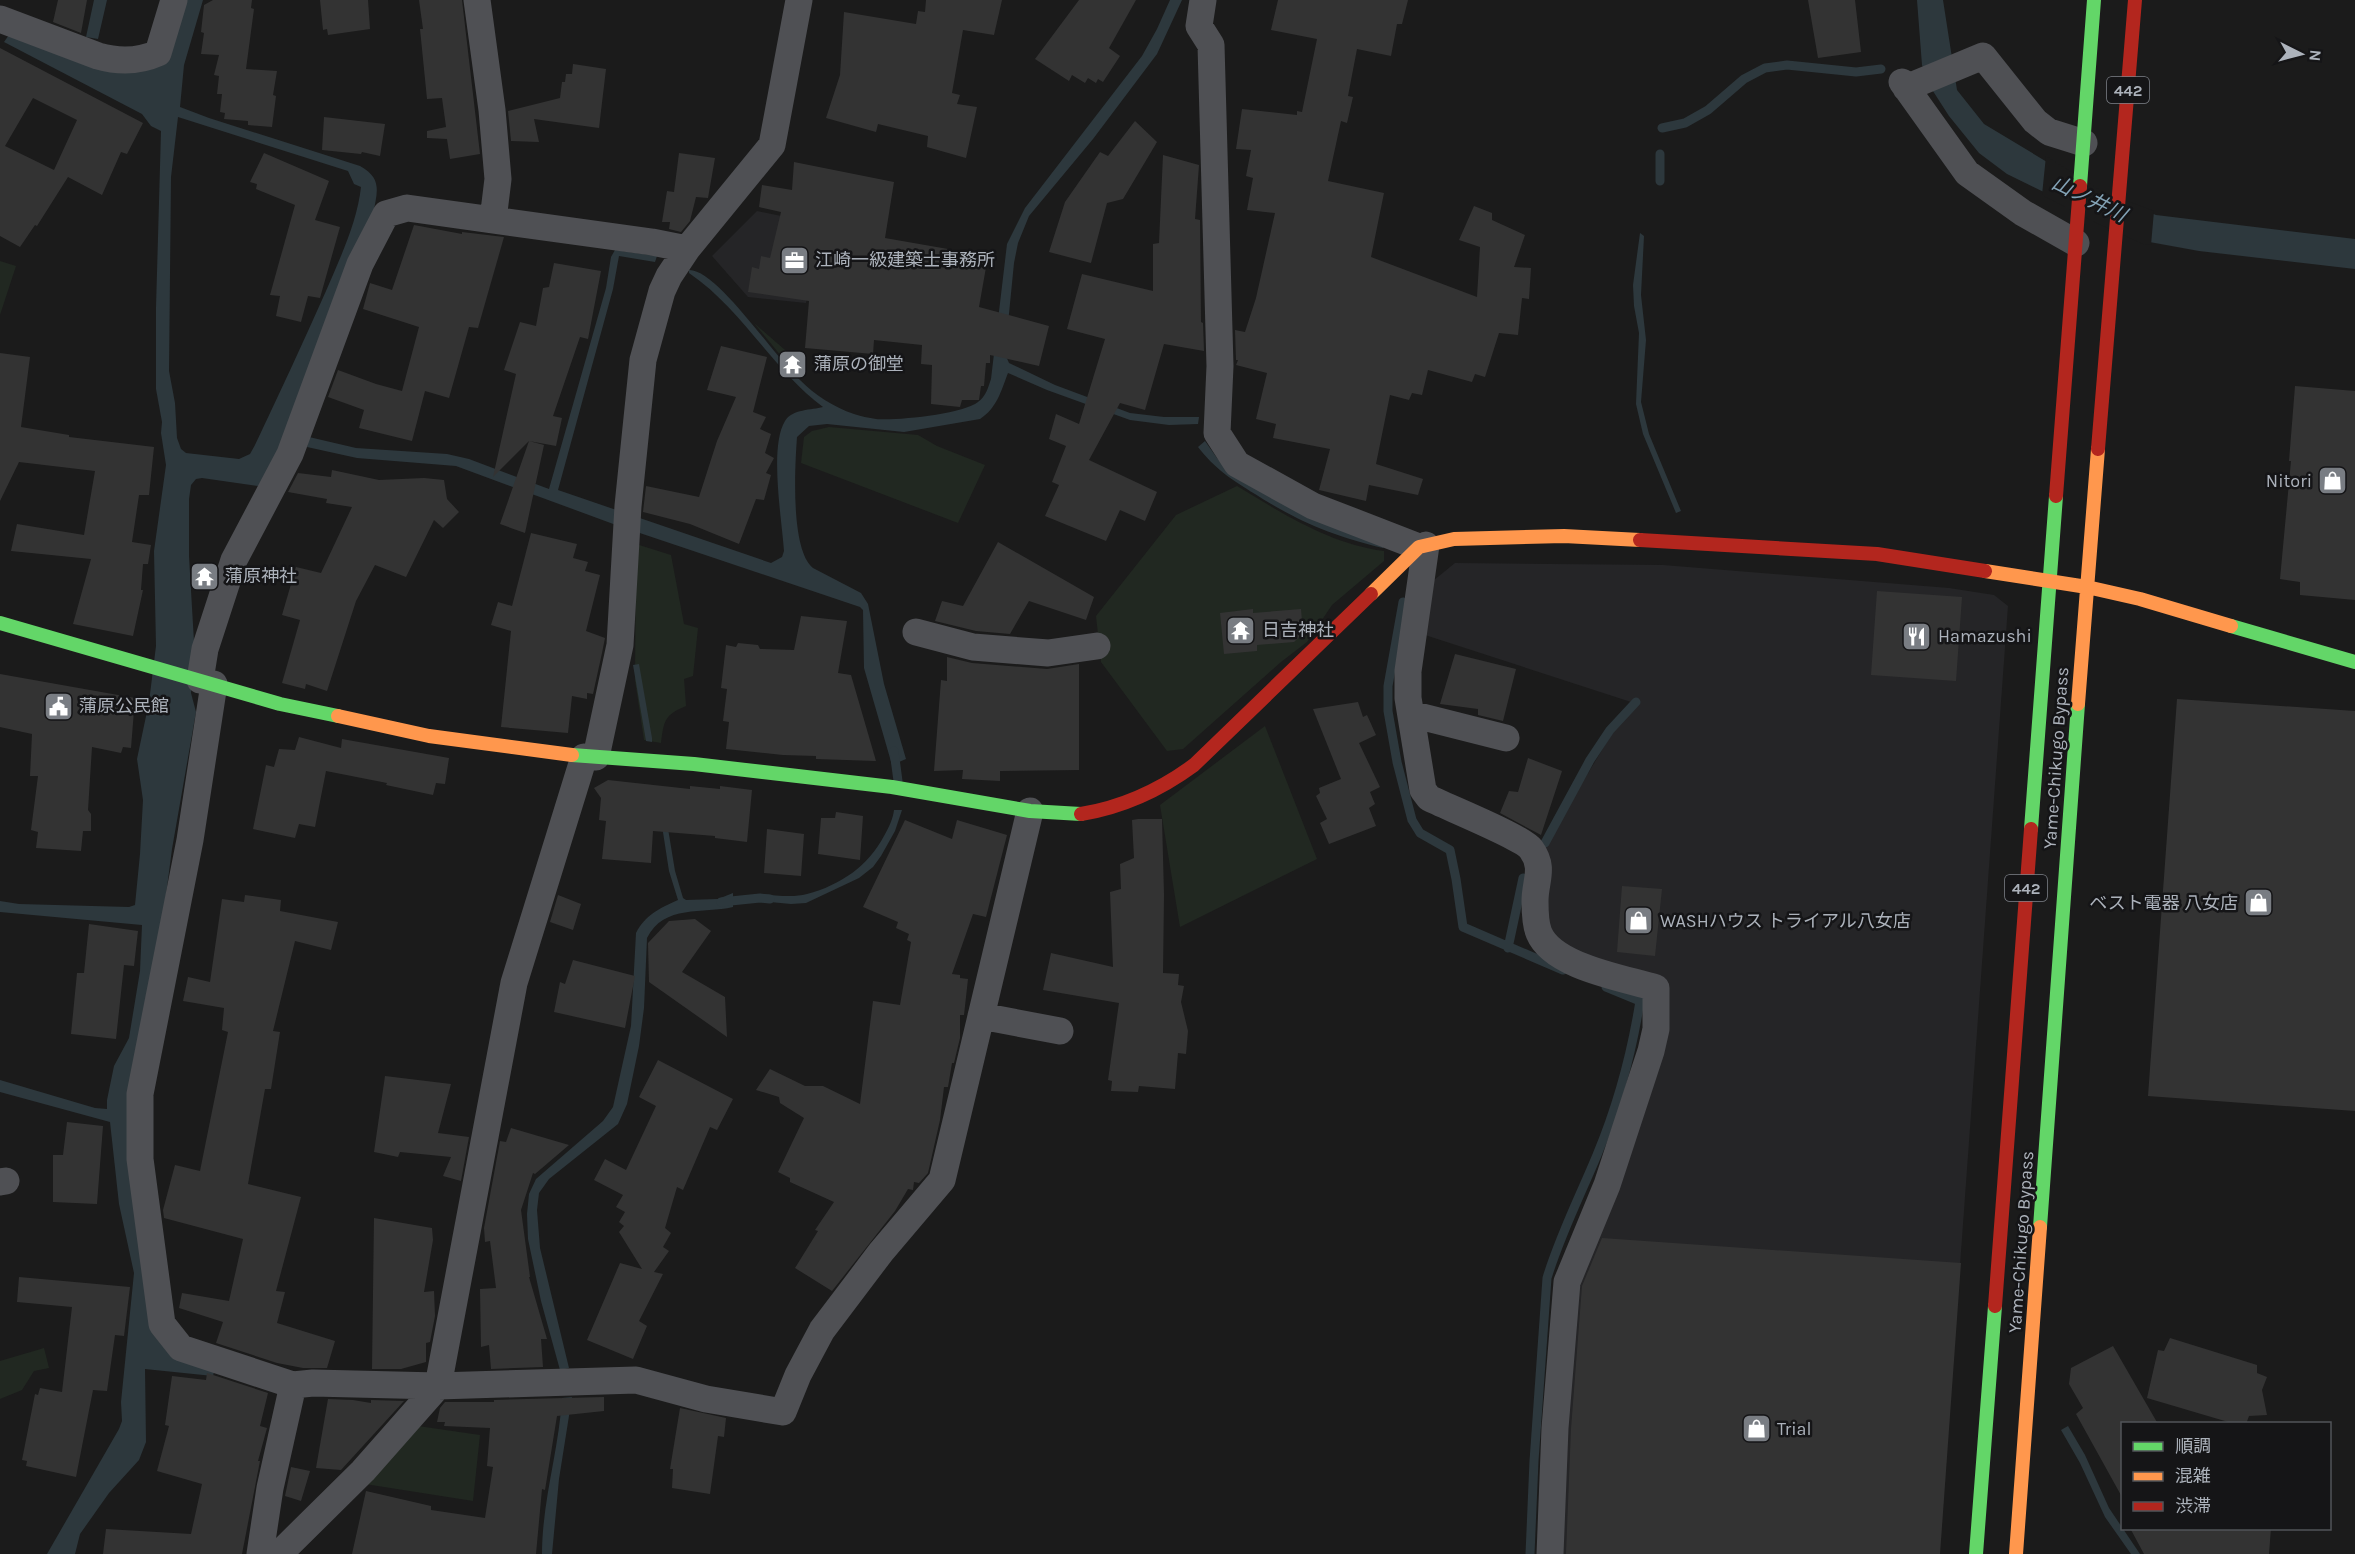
<svg xmlns="http://www.w3.org/2000/svg" width="2355" height="1554" font-family="Karla,'Noto Sans JP',sans-serif">
	<rect width="100%" height="100%" fill="#1b1b1b"/>
	<path fill="#252527" d="M757,211L854,231L807,297L806,303L748,297L712,256Z
		M1455,563L1663,565L1949,588L1994,595L2008,606L1939,1554H1557L1569,1304L1665,986L1543,941L1535,855L1558,823L1631,702L1422,634L1428,585Z"/>
	<path fill="#212821" d="M0,261L16,266L0,315Z
		M754,323L792,356L786,362Z
		M829,427L918,435L937,446L985,465L958,523L801,463L804,437L812,431Z
		M1237,486C1283,514 1330,544 1384,551V561L1332,605L1307,642L1281,662L1183,749L1167,751L1101,662L1096,616L1176,515Z
		M636,544L671,555L684,624L698,628L693,676L684,679L686,706C664,715 664,721 661,743L644,740L635,680Z
		M1265,726L1317,859L1180,927L1160,805Z
		M44,1348L49,1368L34,1371L22,1390L0,1399V1361Z
		M418,1426L480,1435L473,1501L365,1484Z"/>
	<path fill="#2d383d" fill-rule="evenodd" d="M94,0H107L98,39L86,37Z
		M183,0H203L184,65L180,107L209,118L360,166C383,179 377,192 373,215L279,458L258,486L202,478L196,479L191,485L189,499V556L194,642L191,693L196,712L172,849L150,1017L153,1308L215,1368L213,1376L145,1369L146,1442L139,1460L109,1493L80,1534L75,1554H47L119,1429L122,1421L121,1402L134,1273L119,1204L110,1122L0,1092V1080L95,1108L107,1109V1100L114,1066L129,1038L140,971L142,925L0,912V901L19,904L129,907L135,905L140,854L143,800L137,759L149,702L156,646L154,551L166,465L161,433L162,422L156,389V308L161,131L151,126L142,114L4,42L11,32L131,67ZM178,117L348,171L354,184L361,187C357,223 340,258 326,291C303,343 279,394 255,445L250,454L239,459L186,453L181,449L177,438L175,403L169,371L171,177Z
		M1170,0H1182L1157,54L1093,139L1029,216L1018,243L1014,263L1005,354L1009,363L1055,385L1130,413L1164,417H1199L1198,424L1169,425L1130,420L1047,390L1008,373C1001,391 997,408 980,419L904,432L827,424L809,426L797,437C795,466 790,549 813,568L861,593L868,604L884,684L906,759L892,765L864,668L863,610L860,607L616,525L456,466L357,458L307,447L309,437L356,448L447,454L469,459L549,489L606,288L611,257L615,250L657,256L655,262L619,256L613,289L558,490L771,563L782,557L784,551C782,520 769,447 785,421C792,409 812,410 823,407C772,369 742,309 689,273V270C717,269 776,359 800,380C815,395 833,407 854,414C860,416 869,418 876,419C896,421 963,414 978,402C986,396 988,388 991,379L1007,244L1025,208L1142,56L1157,29Z
		M1917,0H1943L1957,90L1984,124L2102,195L2156,215L2355,239V269L2199,251L2144,241L2007,174L1979,153L1949,116L1931,88L1922,65Z
		M1640,233L1644,236L1641,295L1646,340L1641,402L1649,434L1681,511L1676,513L1643,434L1636,404L1639,333L1634,306L1633,285Z
		M1205,441L1217,458L1225,466L1385,545L1383,548C1333,536 1299,522 1255,494C1232,480 1215,469 1198,447Z
		M639,664L652,738V742L646,741L633,665Z
		M661,786L675,871L683,898L686,900L718,899L733,893V907C703,914 664,904 647,938L644,1008L639,1046L627,1104L618,1124L549,1179L539,1193L537,1210L540,1248L569,1368L560,1370L541,1301L528,1239L527,1214L529,1194L536,1179L603,1121L613,1107L631,1026L636,933C645,915 660,908 678,900L669,871L656,787Z
		M894,810H902L895,831L881,856L873,867L859,878L806,903L791,904L759,901L760,894C775,895 792,898 807,894C841,885 868,866 884,836C889,827 893,819 894,810Z
		M572,1397L559,1479L552,1554H542C542,1501 559,1450 562,1398Z
		M2068,1426L2085,1455L2109,1508L2140,1554H2131L2105,1517L2080,1463L2061,1430Z"/>
	<path fill="#1b1b1b" d="M2046,156L2103,192L2154,211L2151,245L2143,244L2092,221L2042,195Z"/>
	<g fill="none" stroke-linecap="round" stroke-linejoin="round">
		<path stroke="#2d383d" stroke-width="9" d="M1662,128L1685,123L1708,110L1744,79L1765,68L1787,65L1856,72L1881,69
			M1660,181V154
			M1403,602L1388,686V711L1397,762L1412,820L1420,833L1450,850L1456,879L1463,927L1563,970
			M894,751L898,781
			M1545,843L1590,760L1610,730L1636,702
			M721,902L760,898L770,899
			M1508,948L1523,878
			M1530,1554L1534,1461L1547,1278C1560,1235 1580,1196 1597,1155C1617,1107 1632,1051 1640,1001L1606,987"/>
	</g>
	<path fill="#333" fill-rule="evenodd" d="M58,0H87L81,33L53,22Z
		M213,0H252L251,8L254,9L246,69L277,71L273,95L276,96L272,127L248,125V121L224,119L225,113L220,112L222,94H217L219,76L214,75L219,55L201,54L204,33L201,32L204,5Z
		M320,0H368L370,29L328,35L327,29L323,30Z
		M419,0H462L480,154L450,159L447,139L427,138V131L446,127L442,98L427,99L420,29H423Z
		M926,0H1002L994,35L963,30L952,93L960,95L957,104L977,107L966,158L927,147L928,136L878,124L876,132L826,118L840,75L844,12L916,24L918,11L925,12Z
		M1079,0H1136L1109,48L1120,56L1103,82L1098,79L1096,83L1088,78L1085,83L1072,75L1069,81L1035,59Z
		M1278,0H1408L1402,24H1397L1391,56L1357,49L1348,96L1353,97L1347,123L1341,121L1328,181L1384,193L1371,257L1477,297L1480,247L1459,240L1474,206L1492,213V220L1525,235L1514,267L1531,268L1529,299L1522,298L1518,335L1499,333L1485,377L1475,374L1472,382L1428,370L1422,395L1412,393L1409,400L1390,395L1376,464L1423,479L1418,495L1369,485L1366,501L1319,490L1330,449L1273,438L1276,424L1256,419L1267,373L1236,365L1238,360H1236L1235,330L1245,332L1256,298L1275,213L1247,210L1253,178L1246,176L1251,150L1236,149L1242,109L1297,115V111L1302,112L1317,39L1271,30Z
		M1808,0H1855L1861,52L1818,58Z
		M0,48L143,123L127,154L121,152L102,195L68,177L37,226L35,225L20,247L0,236ZM33,98L77,120L54,170L5,146Z
		M573,64L606,69L599,128L534,119L539,142L511,141L508,111L560,98L562,82H565L566,74H572Z
		M324,117L385,124L380,156L362,152L361,154L322,150Z
		M1135,121L1157,142L1123,199L1107,203L1091,263L1049,252L1065,202L1100,152L1108,156Z
		M264,153L329,181L315,220L340,227L320,298L308,296L301,322L276,316L280,296L270,295L295,205L256,189L257,184L250,182Z
		M679,153L715,158L708,198L696,197L690,221L681,232L669,229L670,222H662L667,191L674,192Z
		M1163,155L1199,165L1195,219L1200,220L1201,322L1203,323L1204,351L1164,344L1145,410L1120,403L1089,460L1157,492L1145,521L1120,510L1106,541L1045,516L1059,485L1052,482L1066,446L1049,439L1056,414L1079,424L1105,339L1067,329L1082,274L1153,291V244L1159,243Z
		M794,162L894,182L885,238L988,256L979,307L1049,326L1039,366L990,355V363H986L984,386H981L979,400H962L960,407L931,404L932,365L921,364L922,345L874,340L873,354L805,348L809,301L748,292L752,267L759,269L761,256L770,258L781,212L759,207L762,185L792,190Z
		M414,225L462,234V232L504,237L478,328L469,327L449,398L425,391L412,441L359,428L364,410L328,397L338,370L376,384L402,391L419,327L363,309L370,283L392,290Z
		M554,263L601,271L588,339L580,337L553,416L562,418L556,446L529,441L544,445L525,533L500,524L529,441L493,477L516,374L504,370L520,322L536,326L543,288L549,287Z
		M721,346L767,357L753,412L766,417L760,429L771,434L765,453L774,458L766,473L771,475L764,500L756,499L739,544L690,524L643,512L646,486L699,497L717,441L736,397L707,390Z
		M0,353L30,357L21,427L69,435V437L154,447L149,495H139L132,542L151,545L148,564H143L141,590H143L133,636L73,624L91,559L11,551L17,524L84,535L95,471L19,462L0,501Z
		M2295,386L2355,391V600L2300,595V582L2280,579L2291,461H2289Z
		M332,470L379,480L424,478L444,480L447,499L459,512L443,528L434,520L406,577L375,565L356,601L327,691L306,684L305,689L282,683L300,620L282,615L296,567L321,573L352,507L326,503L327,499L288,492L298,473L331,477Z
		M531,533L577,544L573,558L588,562L585,571L600,575L586,631L605,638L602,653L593,694L587,693V699L572,696L568,733L501,727L511,631L491,625L498,602L512,606Z
		M998,542L1094,597L1086,620L1029,601L1010,634L976,631L935,621L942,601L963,606Z
		M1877,591L1962,597L1956,681L1871,675Z
		M1253,609V613L1301,609L1303,633L1294,642L1257,645V651L1224,654L1220,613Z
		M801,616L847,621L838,673L851,675L876,761L816,759V756L783,755L726,749L729,722L723,721L727,689L721,688L726,645L736,647L738,643L758,645L760,649L794,650Z
		M1455,654L1516,669L1503,721L1478,715V709L1440,704Z
		M947,657L972,663L1047,669L1079,664V770L1000,771V781L962,779L963,770L934,771L941,680L947,681Z
		M0,674L135,698L131,748L123,747L121,753L92,747L88,810L91,814V831H83L81,851L36,848L38,832L31,830L38,776H30L32,734L0,727Z
		M2177,699L2355,711V1111L2148,1096Z
		M1358,702L1363,717L1367,715L1376,735L1359,743L1380,787L1370,792L1375,804L1369,808L1376,826L1329,844L1320,823L1327,819L1316,796L1320,793L1319,788L1341,779L1313,709Z
		M299,737L341,748L342,739L449,758L445,784L436,783L433,795L386,785L387,783L326,771L315,827L299,824L295,838L253,829L266,765L274,767L279,749L295,750Z
		M1528,758L1562,771L1541,835L1500,813L1509,791L1518,792Z
		M608,780L690,789V786L720,789V786L752,790L747,842L715,838V836L653,831L651,863L602,859L606,821L599,820L601,798L594,788Z
		M836,812L863,816L860,860L818,854L821,818H835Z
		M1138,819H1162L1164,895L1163,973L1179,974L1178,985L1184,986L1181,1002L1188,1031L1186,1054L1178,1053L1175,1089L1139,1086L1138,1092L1111,1091L1112,1081L1108,1080L1119,1003L1043,990L1051,953L1113,967L1110,892L1121,889L1120,864L1134,858L1132,820Z
		M905,820L952,839L957,820L1007,835L986,917L973,914L952,974L960,975V978L968,979L964,1015H960V1038L954,1063H952L948,1087H944L940,1120L928,1173L919,1183L914,1182L913,1190L908,1189L895,1211L832,1291L795,1268L818,1231L815,1230L834,1202L790,1182V1178L778,1172L804,1118L780,1103L779,1097L756,1090L770,1069L805,1086H823L860,1104L873,1001L900,1005L911,942L907,940L909,934L896,928L898,922L863,907Z
		M767,829L804,834L801,876L764,873Z
		M1622,886L1662,889L1655,956L1617,952Z
		M245,895L281,900L280,911L338,922L331,950L295,941L273,1031L280,1032L271,1089H265L248,1184L301,1197L276,1291L285,1292L277,1323L335,1341L327,1368H303L277,1363L216,1343L223,1322L179,1308L182,1293L229,1301L243,1239L164,1218L163,1210L175,1165L200,1171L228,1032L222,1030L224,1008L183,1001L188,977L210,982L222,899L244,902Z
		M558,895L581,904L573,930L550,922Z
		M695,919L711,931L682,972L725,997L727,1037L649,982L648,943L669,921Z
		M89,924L138,931L134,966L124,965L116,1039L71,1034L77,973H84Z
		M573,960L635,976L625,1028L554,1012L560,982L565,984Z
		M658,1060L733,1099L717,1130L710,1127L683,1190L677,1187L665,1228L671,1233L663,1247L669,1251L654,1272L663,1274L639,1321L647,1326L633,1359L587,1340L620,1263L642,1269L619,1232L624,1226L619,1222L625,1212L616,1207L623,1195L594,1180L605,1159L626,1170L656,1106L639,1097Z
		M385,1076L451,1084L438,1133L469,1137L461,1181L443,1176L451,1157L400,1152L398,1157L374,1152Z
		M67,1122L103,1126L97,1204L53,1202V1155H63Z
		M511,1128L569,1145L535,1174L533,1173L521,1210L530,1277H529L547,1339H541L543,1367L491,1369L489,1345L481,1347L480,1289L496,1288L490,1241L485,1242L484,1228L500,1141L506,1142Z
		M374,1218L432,1228L433,1240L424,1292L434,1291L435,1316L430,1342L426,1343V1362L401,1369H372Z
		M1602,1238L1961,1263L1940,1554H1566L1571,1429L1582,1286Z
		M19,1277L130,1287L124,1336L115,1335L107,1391L93,1390L76,1477L26,1466L27,1461L22,1460L35,1394L38,1395L40,1388L62,1392L72,1307L17,1302Z
		M2170,1338L2257,1365V1373L2267,1377L2262,1390L2267,1415L2249,1416L2246,1424H2235L2147,1398L2158,1350L2164,1351Z
		M2113,1346L2158,1424H2122V1497L2076,1414L2083,1408L2069,1384L2071,1368Z
		M207,1373L268,1393L260,1426L267,1428L258,1461H260L242,1554H103L106,1529L191,1534L202,1484L157,1471L169,1426L165,1425L172,1376L206,1380Z
		M604,1397V1411L557,1416L545,1490L542,1489L536,1554H352L366,1491L431,1506V1510L485,1518L493,1467L487,1466L490,1428L444,1426L445,1422H437L440,1408L445,1402H494V1400Z
		M328,1399L353,1400L371,1403V1400L404,1401L341,1470L316,1468Z
		M680,1408L726,1418L724,1437L718,1436L710,1494L672,1488L673,1469H670Z
		M291,1467L310,1471L301,1501L285,1496Z
		M2130,1528H2271L2269,1554H2144Z"/>
	<g fill="none" stroke-linecap="round" stroke-linejoin="round">
		<path stroke="#4f5054" stroke-width="27" d="M477,0L492,110L498,179L493,220
			M1203,0L1199,26L1211,45L1220,366L1217,433L1237,464L1313,506L1419,547
			M0,19L98,56C119,62 138,62 158,53L174,0
			M1902,82L1967,173L2023,213L2076,243
			M1906,88L1983,56L2035,121L2049,132L2084,143
			M1426,545L1408,671V698L1423,790L1429,798C1447,807 1522,837 1531,849C1545,868 1535,881 1535,901C1535,910 1536,926 1539,933C1553,967 1624,978 1656,988V1029L1651,1051L1607,1185L1567,1282L1555,1428L1550,1554
			M916,632L973,647L1048,653L1097,646
			M200,680L205,649L234,560L290,454L360,264L386,214L407,208L652,242L687,249
			M214,684L190,840L140,1094V1159L162,1324L181,1348L293,1385L270,1488L260,1554
			M1411,714L1506,738
			M596,757L620,645L628,506L643,360L662,291L669,276L687,249L772,145L799,0
			M981,1016L1060,1031
			M0,1182L6,1181
			M293,1385L313,1383L438,1386L636,1380L706,1399L783,1412L798,1375L822,1330L881,1252L942,1180L1030,811
			M279,1554L363,1471L438,1386L514,983L584,757"/>
		<path stroke="#63d668" stroke-width="14" d="M2080,186L2094,0
			M0,623L280,704L338,716
			M2231,626L2355,662
			M572,755L694,764L892,787L1030,811L1081,814
			M2031,829L2056,496
			M2040,1227L2078,704
			M1976,1554L1995,1306"/>
		<path stroke="#ff974d" stroke-width="14" d="M1985,571L2087,587L2140,599L2231,626
			M1371,594L1419,547L1454,539L1564,536L1640,540
			M2078,704L2098,449
			M338,716L429,736L572,755
			M2016,1554L2040,1227"/>
		<path stroke="#b3261e" stroke-width="14" d="M2098,449L2135,0
			M2056,496L2080,186
			M1640,540L1877,554L1985,571
			M1081,814C1124,807 1160,790 1194,765L1371,594
			M1995,1306L2031,829"/>
	</g>
	<defs>
		<symbol id="office-square" viewBox="-11 -11 22 22"><rect x="-9" y="-9" width="18" height="18" rx="4" fill="#797d83" stroke="#151517"/><path d="M-6-3h4V-5.5h4V-3h4V5H-6ZM-1-4.5V-3h2v-1.5ZM-6 0V1H6V0Z" fill="#fff"/></symbol>
		<symbol id="temple-square" viewBox="-11 -11 22 22"><rect x="-9" y="-9" width="18" height="18" rx="4" fill="#797d83" stroke="#151517"/><path d="M0-6L5-2H3V0L6.5 2.5H4V6H1.5V3h-3V6H-4V2.5H-6.5L-3 0V-2H-5Z" fill="#fff"/></symbol>
		<symbol id="shop-square" viewBox="-11 -11 22 22"><rect x="-9" y="-9" width="18" height="18" rx="4" fill="#797d83" stroke="#151517"/><path d="M-5-2.5h2.3a2.7 3.5 0 0 1 5.4 0H5L5.5 6h-11ZM-1.5-2.5h3a1.5 2.3 0 0 0-3 0Z" fill="#fff"/></symbol>
		<symbol id="restaurant-square" viewBox="-11 -11 22 22"><rect x="-9" y="-9" width="18" height="18" rx="4" fill="#797d83" stroke="#151517"/><path d="M-5-6h1v4h1v-4h1v4h1v-4h1v5L-1.5 .5V6h-2V.5L-5-1ZM5-6V6H3V1.5H1.5Q1.5-4 5-6Z" fill="#fff"/></symbol>
		<symbol id="civic-square" viewBox="-11 -11 22 22"><rect x="-9" y="-9" width="18" height="18" rx="4" fill="#797d83" stroke="#151517"/><path d="M-.6-6.5H3V-4.5H.6V-3L4-1V1h2V6H-6V1h2V-1L-.6-3ZM-1.2 2.5V6h2.4V2.5Z" fill="#fff"/></symbol>
	</defs>
	<g fill-rule="evenodd">
		<use href="#office-square" x="778" y="244" width="33" height="33"/>
		<use href="#temple-square" x="776" y="348" width="33" height="33"/>
		<use href="#shop-square" x="2316" y="464" width="33" height="33"/>
		<use href="#temple-square" x="188" y="560" width="33" height="33"/>
		<use href="#temple-square" x="1224" y="614" width="33" height="33"/>
		<use href="#restaurant-square" x="1900" y="620" width="33" height="33"/>
		<use href="#civic-square" x="42" y="690" width="33" height="33"/>
		<use href="#shop-square" x="2242" y="886" width="33" height="33"/>
		<use href="#shop-square" x="1622" y="904" width="33" height="33"/>
		<use href="#shop-square" x="1740" y="1412" width="33" height="33"/>
	</g>
	<g text-anchor="middle" dominant-baseline="central" stroke-width="5" stroke-linejoin="round" paint-order="stroke">
		<g fill="#151517" stroke="#7f838a" stroke-width="1.5">
			<rect x="2107" y="77" width="42" height="26" rx="4.5"/>
			<rect x="2005" y="875" width="42" height="26" rx="4.5"/>
		</g>
		<g font-size="16" font-weight="bold" fill="#acb2bb">
			<text x="2128" y="90">442</text>
			<text x="2026" y="888">442</text>
		</g>
		<g font-size="18" fill="#acb2bb" stroke="#151517" text-anchor="start">
			<text x="815" y="260">江崎一級建築士事務所</text>
			<text x="814" y="364">蒲原の御堂</text>
			<text x="2312" y="481" text-anchor="end">Nitori</text>
			<text x="225" y="576">蒲原神社</text>
			<text x="1262" y="630">日吉神社</text>
			<text x="1938" y="636">Hamazushi</text>
			<text x="79" y="706">蒲原公民館</text>
			<text x="2238" y="903" text-anchor="end">ベスト電器 八女店</text>
			<text x="1660" y="921">WASHハウス トライアル八女店</text>
			<text x="1777" y="1429">Trial</text>
		</g>
		<g font-size="18" fill="#acb2bb" stroke="#151517">
			<text transform="translate(2056 758) rotate(-86)">Yame-Chikugo Bypass</text>
			<text transform="translate(2021 1242) rotate(-86)">Yame-Chikugo Bypass</text>
		</g>
		<g font-size="20" font-style="italic" fill="#84a3b6" stroke="#151517">
			<text transform="translate(2089 199) rotate(26)">山ノ井川</text>
		</g>
	</g>
	<rect x="2121" y="1422" width="210" height="108" fill="#151517" stroke="#515459" stroke-width="1.5"/>
	<rect x="2133" y="1442" width="30" height="9" fill="#63d668" stroke="#515459" stroke-width="1.5"/>
	<text x="2175" y="1452" font-size="18" fill="#acb2bb">順調</text>
	<rect x="2133" y="1472" width="30" height="9" fill="#ff974d" stroke="#515459" stroke-width="1.5"/>
	<text x="2175" y="1482" font-size="18" fill="#acb2bb">混雑</text>
	<rect x="2133" y="1502" width="30" height="9" fill="#b3261e" stroke="#515459" stroke-width="1.5"/>
	<text x="2175" y="1512" font-size="18" fill="#acb2bb">渋滞</text>
	<g transform="translate(2301 54) rotate(96)" stroke="#151517" stroke-width="4.5" paint-order="stroke">
	<path d="M0-4.5L10 22L0 15L-10 22Z" fill="#acb2bb"/>
	<text y="-9" font-size="16" font-weight="bold" text-anchor="middle" fill="#acb2bb">N</text>
	</g>
</svg>
